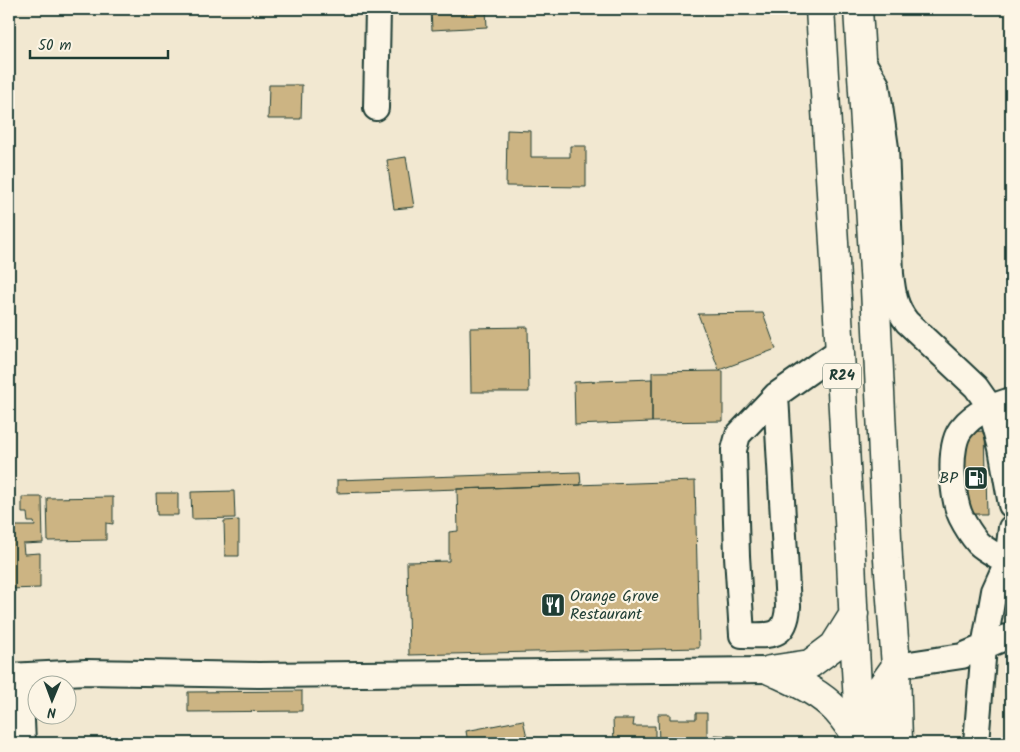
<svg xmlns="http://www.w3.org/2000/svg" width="1020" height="752" font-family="Kalam,sans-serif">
	<rect width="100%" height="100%" fill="#f2e8d1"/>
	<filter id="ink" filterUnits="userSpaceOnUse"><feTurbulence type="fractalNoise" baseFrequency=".02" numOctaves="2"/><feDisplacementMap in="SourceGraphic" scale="10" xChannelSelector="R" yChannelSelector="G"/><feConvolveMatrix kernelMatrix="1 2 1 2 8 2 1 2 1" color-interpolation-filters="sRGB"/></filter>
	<g filter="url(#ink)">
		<path fill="#ccb483" stroke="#1f3d34" d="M431,9H486L487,27L432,30Z
			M269,85H302L301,119H268Z
			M507,130L531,131V157H570V146H586V187L506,186Z
			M406,157L414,207L394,209L387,160Z
			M763,313L776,349L719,370L698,314Z
			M528,327L529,392H471L470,328Z
			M723,371V421L652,422V372Z
			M652,379V422L575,425L574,382Z
			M985,431L987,514H965L963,432Z
			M580,472L581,485L337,493V480Z
			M695,481L699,648L409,655L407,562L449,561V532L458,531L457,489Z
			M234,491L235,518L192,519L191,492Z
			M156,493H178V515H157Z
			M22,497H42L43,543L23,544L24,554L40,553V588L9,589V526H35L34,522H28L27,513H22Z
			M113,497V524L106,523V540L48,541L47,498Z
			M239,520V556H225L224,521Z
			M302,691V711L188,712V692Z
			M696,713H707V743H659L658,714H670V719H696Z
			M613,719H634L633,726H655V743H614Z
			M523,720L528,741L517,743H468L466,731Z
			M714,735L735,736V743H713Z"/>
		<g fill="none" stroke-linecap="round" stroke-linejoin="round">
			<defs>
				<path id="minor" d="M862,60L877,85L886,148L891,274C893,293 895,307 907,322L976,387L990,407L1001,448L1011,505
					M376,108L378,9
					M776,395L788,606C786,640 770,635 742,635L737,556L734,450L738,435L776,395L840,350
					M1011,400C992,406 975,412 962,428C947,444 952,498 961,517C965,525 972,536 978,543C985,550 998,556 1007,562H1011
					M896,666L962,656L1007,637H1011
					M9,676L86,672L258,675L770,670
					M20,676L23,743
					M976,743L984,647L994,591L1007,562L1011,528"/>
				<path id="major" d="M820,9C830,173 840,338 848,502C853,583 854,663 861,743
					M858,9L875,288L888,559L896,666L898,743
					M770,670C793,681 819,691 837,711C846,721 853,732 860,743
					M770,670L810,664L834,646L854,614
					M877,737L876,702L877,693L896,666"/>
			</defs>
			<use href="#minor" stroke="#1f3d34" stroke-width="28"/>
			<use href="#major" stroke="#1f3d34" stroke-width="31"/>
			<use href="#minor" stroke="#fcf5e5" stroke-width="24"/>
			<use href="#major" stroke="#fcf5e5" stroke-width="28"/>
		</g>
	</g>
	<defs>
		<symbol id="fuel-square" viewBox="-11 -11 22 22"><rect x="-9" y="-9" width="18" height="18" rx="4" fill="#1f3d34" stroke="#fcf5e5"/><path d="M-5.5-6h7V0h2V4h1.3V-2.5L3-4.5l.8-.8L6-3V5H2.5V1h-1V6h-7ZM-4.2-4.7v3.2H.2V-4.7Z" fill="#fff"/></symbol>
		<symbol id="restaurant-square" viewBox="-11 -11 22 22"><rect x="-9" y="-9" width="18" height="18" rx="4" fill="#1f3d34" stroke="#fcf5e5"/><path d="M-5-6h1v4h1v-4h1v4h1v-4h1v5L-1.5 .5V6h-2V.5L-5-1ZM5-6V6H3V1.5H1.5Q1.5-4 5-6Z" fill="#fff"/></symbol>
	</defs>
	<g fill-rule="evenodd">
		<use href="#fuel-square" x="962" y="464" width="28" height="28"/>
		<use href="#restaurant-square" x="539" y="591" width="28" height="28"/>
	</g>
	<g text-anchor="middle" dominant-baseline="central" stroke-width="4.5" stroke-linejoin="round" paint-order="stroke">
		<rect fill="#fcf5e5" stroke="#617469" stroke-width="1" x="823" y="363.5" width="38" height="25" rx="4"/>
		<g font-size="15" font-weight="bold" fill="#1f3d34">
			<text x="842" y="376">R24</text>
		</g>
		<g font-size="16" fill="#1f3d34" stroke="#fcf5e5" text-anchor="end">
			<text x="958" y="478">BP</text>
			<text x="570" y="596" text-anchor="start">Orange Grove<tspan x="570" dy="18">Restaurant</tspan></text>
		</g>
	</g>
	<rect width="1020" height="752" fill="none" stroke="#fcf5e5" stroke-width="30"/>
	<rect x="15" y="15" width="990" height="722" fill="none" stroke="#1f3d34" stroke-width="2" filter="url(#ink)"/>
	<g transform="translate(52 700) rotate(181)"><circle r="24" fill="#fcf5e5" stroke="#a4ab9e"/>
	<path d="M0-4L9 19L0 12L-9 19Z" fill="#1f3d34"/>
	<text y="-8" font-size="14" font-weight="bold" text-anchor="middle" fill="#1f3d34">N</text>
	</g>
	<path d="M30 50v8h138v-8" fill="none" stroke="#1f3d34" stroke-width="2.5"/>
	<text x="38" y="50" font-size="15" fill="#1f3d34" stroke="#fcf5e5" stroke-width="4" paint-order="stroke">50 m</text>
</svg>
